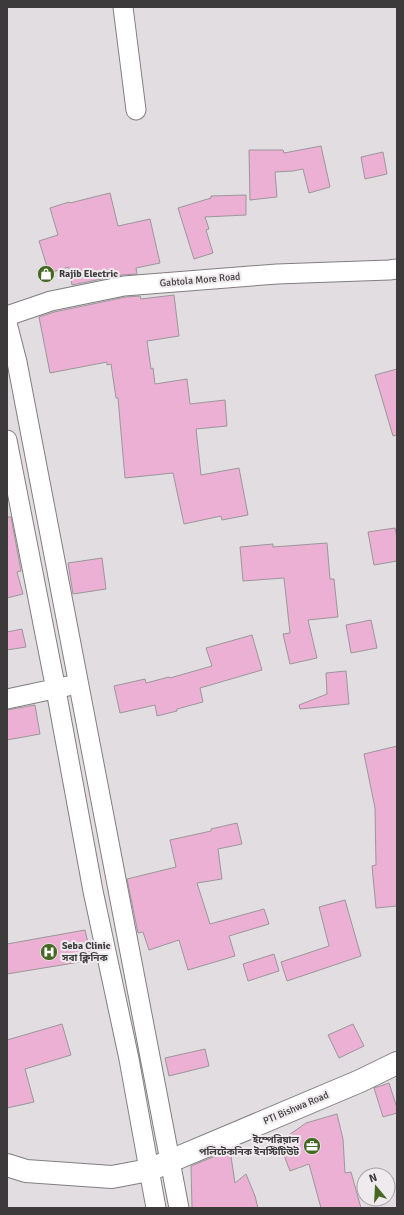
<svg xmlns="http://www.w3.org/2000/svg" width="404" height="1215" font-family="Signika,'Noto Sans Bengali',sans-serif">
	<rect width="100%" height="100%" fill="#e2dde0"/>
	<path fill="#ebb0d4" stroke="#9b9799" d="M321,146L330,187L309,193L303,169L293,171L275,172L277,197L250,200L249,150H283L284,153Z
		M383,152L387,174L365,179L361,157Z
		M110,193L118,226L150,219L160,263L136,268L137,274L122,275L72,285L69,267L49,273L39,241L58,235L50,208L69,202L70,203Z
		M246,195V215L205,217L209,229L206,230L213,253L194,259L178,208L211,198V196Z
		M174,295L179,336L147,341L151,369L153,368L155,384L187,379L190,404L225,400L227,426L196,429L201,475L239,468L248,515L222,520L221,516L184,524L173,473L125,478L118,398H116L111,364L107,365V362L50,373L39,317L54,312L126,297L140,296L141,299Z
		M397,369V435L393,436L375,375Z
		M7,517H11L21,571L17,572L23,594L7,598Z
		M395,528L397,538V561L374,565L368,532Z
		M327,543L330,579H334L338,617L308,620L317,658L290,664L283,634L290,633L284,578L243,581L240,547L273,544V547Z
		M102,558L106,589L73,594L68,563Z
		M371,620L377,648L351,653L346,625Z
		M22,629L26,647L7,650V632Z
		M252,635L262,670L200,688L203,702L177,709V711L157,716L155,705L120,713L114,686L145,679L146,683L169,677L170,678L212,666L206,648Z
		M346,671L349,704L300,709L299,705L327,694L326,673Z
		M35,705L40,734L7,740V710Z
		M397,746V906L376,908L372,866L376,865L375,808L364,754Z
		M237,823L242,844L218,849L222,879L197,883L210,924L264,909L269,924L229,936L235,956L188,970L179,940L149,950L143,932L138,933L127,879L176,867L170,840L211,831V829Z
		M345,900L361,956L287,981L281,962L329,946L319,907Z
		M85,930L92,960L7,974V944Z
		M274,954L279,971L248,981L243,964Z
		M62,1024L71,1055L25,1069L34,1102L7,1108V1040Z
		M353,1024L364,1046L339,1058L328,1035Z
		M205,1049L209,1066L169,1076L165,1058Z
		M389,1083L397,1108V1113L383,1117L374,1088Z
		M337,1114L343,1139L345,1173L351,1172L361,1208H321L309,1164L290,1171L279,1142L306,1123Z
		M230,1150L235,1183L246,1174L255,1196L258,1208H192L191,1166Z"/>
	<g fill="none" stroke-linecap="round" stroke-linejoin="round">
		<defs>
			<path id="minor" d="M123,7L136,110
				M7,316L51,301L124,286L277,274L389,270L397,269
				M7,323L17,362L179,1208
				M7,440L56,690L93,891L129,1059L156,1208
				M7,699L68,686"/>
			<path id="highway" d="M7,1165L26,1171L112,1177L149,1170L360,1081L397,1063"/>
		</defs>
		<use href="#minor" stroke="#827e80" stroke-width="21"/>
		<use href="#highway" stroke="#827e80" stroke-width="24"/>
		<use href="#minor" stroke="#fff" stroke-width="19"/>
		<use href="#highway" stroke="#fff" stroke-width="22"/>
	</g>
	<defs>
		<symbol id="shop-disc" viewBox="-11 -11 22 22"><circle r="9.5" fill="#456922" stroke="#efeaed"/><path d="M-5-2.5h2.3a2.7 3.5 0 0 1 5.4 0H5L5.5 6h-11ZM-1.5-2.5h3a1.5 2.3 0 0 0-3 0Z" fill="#fff"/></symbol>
		<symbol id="hospital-disc" viewBox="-11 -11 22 22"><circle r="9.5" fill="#456922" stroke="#efeaed"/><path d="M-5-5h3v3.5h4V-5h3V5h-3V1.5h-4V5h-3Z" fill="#fff"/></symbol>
		<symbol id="office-disc" viewBox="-11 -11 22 22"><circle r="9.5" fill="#456922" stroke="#efeaed"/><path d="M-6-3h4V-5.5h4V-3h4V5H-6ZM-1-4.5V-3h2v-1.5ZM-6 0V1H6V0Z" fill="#fff"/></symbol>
	</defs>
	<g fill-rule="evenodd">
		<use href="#shop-disc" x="36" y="264" width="20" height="20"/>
		<use href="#hospital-disc" x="39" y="942" width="20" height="20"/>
		<use href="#office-disc" x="302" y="1136" width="20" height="20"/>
	</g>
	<g text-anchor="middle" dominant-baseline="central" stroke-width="4" stroke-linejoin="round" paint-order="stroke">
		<g font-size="10" font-weight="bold" fill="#3c3a3b" stroke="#efeaed" text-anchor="start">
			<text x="59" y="274">Rajib Electric</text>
			<text x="62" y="946">Seba Clinic<tspan x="62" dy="12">সবা ক্লিনিক</tspan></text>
			<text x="299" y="1140" text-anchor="end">ইম্পেরিয়াল<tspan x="299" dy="12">পলিটেকনিক ইনস্টিটিউট</tspan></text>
		</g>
		<g font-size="10" fill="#3c3a3b" stroke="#efeaed">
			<text transform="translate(200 280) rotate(-5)">Gabtola More Road</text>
			<text transform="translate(296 1108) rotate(-23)">PTI Bishwa Road</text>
		</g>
	</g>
	<rect width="404" height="1215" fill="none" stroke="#3c3a3b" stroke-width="16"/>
	<g transform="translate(376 1187) rotate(342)"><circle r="19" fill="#efeaed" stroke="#a7a4a6"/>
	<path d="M0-3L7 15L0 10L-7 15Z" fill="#456922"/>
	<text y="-6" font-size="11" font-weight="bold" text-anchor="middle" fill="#3c3a3b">N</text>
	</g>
</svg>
